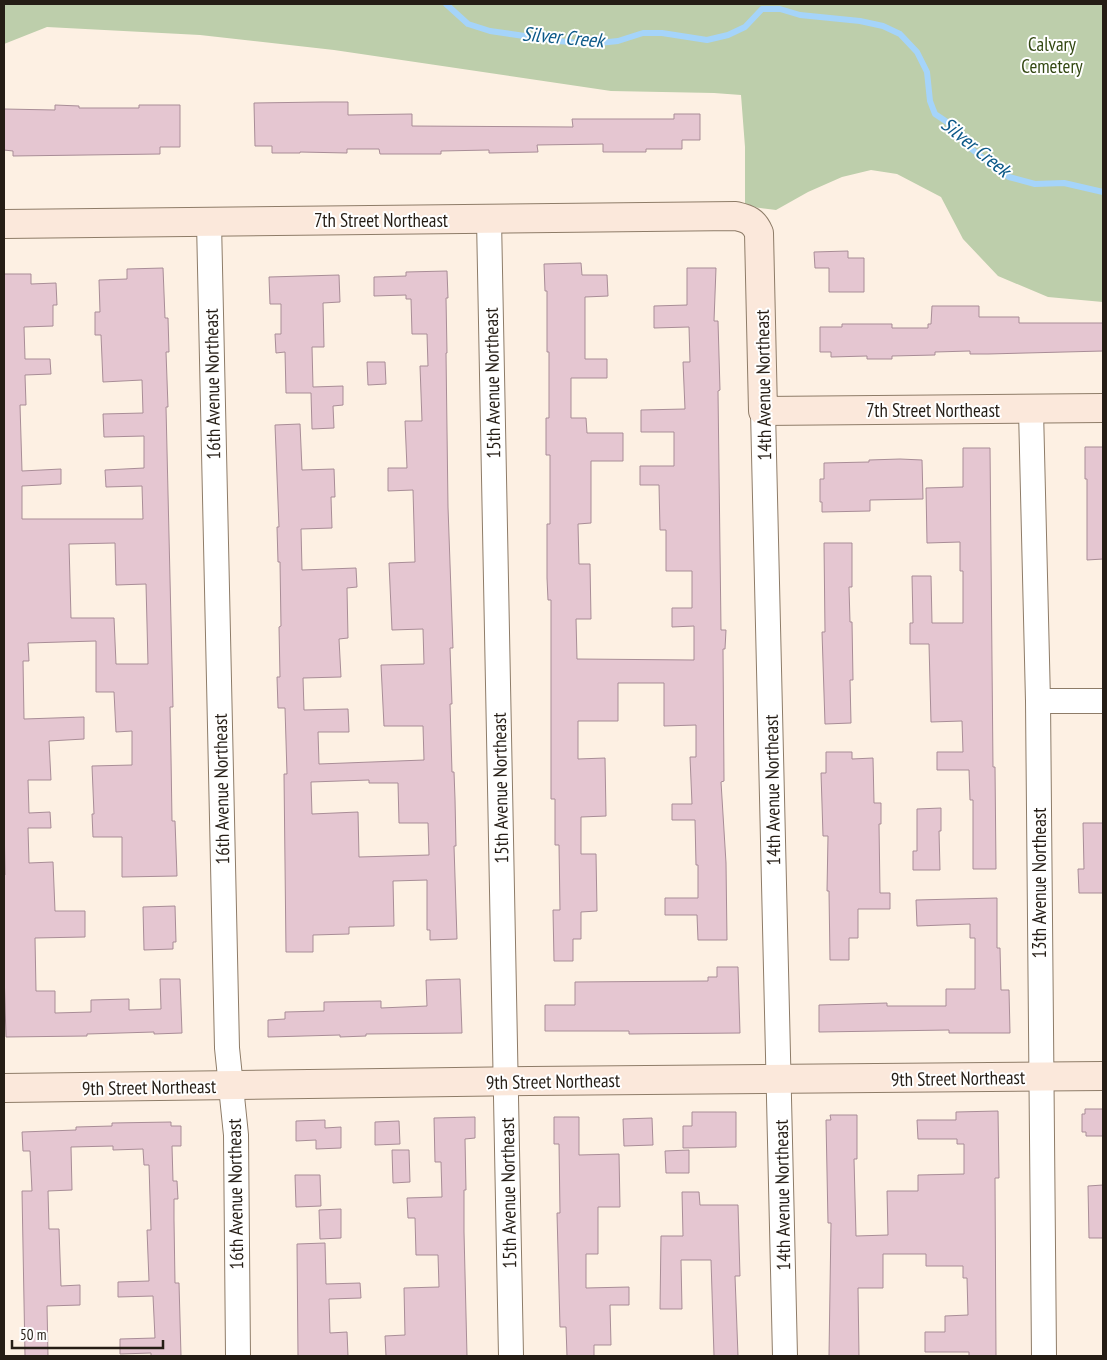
<svg xmlns="http://www.w3.org/2000/svg" width="1107" height="1360" font-family="'PT Sans Narrow',sans-serif">
	<rect width="100%" height="100%" fill="#fdf0e3"/>
	<path fill="#bdceab" d="M4,4H1103V302L1048,297L998,276L963,239L941,197L897,174L871,170L842,177L808,192L776,210L745,206V147L741,95L714,93L611,91L334,50L200,35L47,27L4,44Z"/>
	<g fill="none" stroke-linecap="round" stroke-linejoin="round">
		<path stroke="#a5d4fa" stroke-width="6" d="M446,4L468,24L490,31L559,41L589,44L618,41L643,33H662L707,40L728,35L745,27L762,9H780L800,15L860,21L883,26L900,34L917,52L927,72L930,101L935,114L953,126L965,144L987,161L1009,177L1035,184L1064,183L1103,192"/>
	</g>
	<path fill="#e5c6d1" stroke="#a98d97" fill-rule="evenodd" d="M322,102H348V115L412,114V126L573,127L572,119H674V114H700V140H682V149H646V152H603V144L537,145L538,152L489,153V150L441,151V154H380L379,149H347V153L300,152V153H272V146H255L254,103Z
		M55,105L79,106V108H139V105H180V147H160V154L13,156V151L4,150V109L55,110Z
		M848,251V258H864V292H829V268H815L814,252Z
		M581,263L582,275H607L608,296L585,297V359H607V378H571V418H586L587,433H623V461H591V523L578,524L579,564H590L591,619H576L577,659L694,660V626L672,627V608H692V571H666V530H660L659,485H640V466H674V432H641V410L685,409L683,362H690L689,327L654,328V306L687,305V268H716L714,321H718L720,390L718,391L721,630H726L725,649H723L724,781L721,782L726,863L727,940H698L697,915H665V898H698V865H696L695,820H672V804H692L690,757H696V725L664,726V683H618V721H578V759L605,758L606,816L581,817V854H596L597,911L581,912V939H573V961H554L553,910H560L559,845H555V799H551V600H548L547,578V524H550V455H546V418H549V352H547V291H545L544,264Z
		M163,268L165,318H168L169,352H166L168,407H166L173,707H170L171,757L172,821H175L177,876L122,877V837H93L92,814H94L92,766L132,765V731L116,732L114,692H96V641L28,643L29,661H23L24,719L84,717V739L49,741L51,780H28L29,813L50,812L51,828H28L29,863L53,862L55,911H85V937L35,938L36,991H55V1013L91,1012V1000L129,999V1010L161,1009L160,979H180L182,1033L154,1034V1032L87,1034V1036L6,1037L4,971V875H5L4,816V274H31V284L56,283L57,305H53V326L24,327L25,359H50L51,374L25,375L26,405H20L22,471L61,469V484L22,486V519H143L142,486L106,487L105,470L144,468V436L104,437L103,414L143,413L142,380L103,382L101,335H95V312H100L99,280L127,279V269ZM115,543L116,585L146,584L148,664H116L114,618H71L69,544Z
		M447,271L448,298H446L447,353H446L448,507L453,648H450L452,704H450L452,772H454L455,799L456,846H454L457,939L430,940V930H427V880L393,881L394,926L349,927V934L313,935V952H286L284,774H287L285,708H278L277,677H280L279,627L281,626L280,562H278L277,527H279L275,425L300,424L302,470L334,469L335,497H331L332,528L301,529L302,570L356,568L357,587L347,588L348,638L339,639L341,677L303,678L304,710L348,709L349,732H318L319,764L424,760L423,726H384L381,665L424,664L423,629L392,630L389,563L415,562L413,490L388,491V468H407L405,421H422L420,366H428L427,334H412L411,299H406V295L374,296V277L406,276V272ZM369,780V783H398L399,823H428L429,855L359,857L358,812L312,814L311,782Z
		M339,275L340,302L323,303L324,347H312L313,387L343,386V405L333,406L334,428L312,429L311,393H286L285,352L276,353L275,334H281V304H270L269,277Z
		M932,306H979V317H1019V323H1103V351L988,354H970V351L935,352V355L892,356V359H867V356L831,357V352H820V327H842V324H892V328H928V324H931Z
		M367,362H385L386,384L368,385Z
		M1085,447H1103V559L1087,560V479H1085Z
		M963,448H990L993,767H995L996,869H973V800H970L969,770H937V752H963L962,721L931,722L929,644H910V623H913L912,576H931L932,623H963V571H960V542L927,543L926,488L963,487Z
		M900,459L922,460L923,499L870,500V511L822,512V502H820V479H824V463L869,462V460Z
		M824,543H852V587H849L850,622H852L853,680H850L851,723L825,724L822,632H825Z
		M826,752H852V759L873,758L874,803H881V824H879L880,893H890V909H858V938H849V960H830L829,891H827L828,836H823L822,804L821,773H826Z
		M941,808V831H939L940,870H913V851H917V809Z
		M1083,823H1103V893H1079L1078,869H1084Z
		M997,898V948H1000L1001,990H1009L1010,1033H949V1030L819,1032V1005L887,1003V1006H946V989H975V938H970V924L917,926L916,900Z
		M175,906L176,942H173V949L144,950L143,907Z
		M717,967H738L740,1033L629,1034V1031H545V1005H575V982L708,981V977H717Z
		M460,979L462,1033L366,1034V1036L340,1037V1035L268,1037V1020L285,1019V1012L324,1011V1002L381,1001V1008L427,1006L426,980Z
		M1085,1109H1103V1136H1086V1132H1082V1114H1085Z
		M998,1111L999,1178H995L996,1356H969V1352H925V1332H945V1316L968,1315L967,1278H963V1266H926V1254H883V1288H858L859,1356H829L831,1223H828L826,1120H831L830,1115H857V1159H854L856,1236L888,1235L887,1191H918V1175L964,1174V1144H957V1139H918L917,1120H956V1112Z
		M692,1112H736V1147L683,1148V1126H692Z
		M475,1117V1138L465,1139L466,1190H464V1232L467,1356H386L385,1336L405,1335L404,1288L439,1287L438,1255H416L415,1218H408L407,1198L442,1197L441,1162H435L434,1118Z
		M554,1117H579V1155L619,1154L620,1207H598V1254H586V1288L629,1287V1305H610L611,1345H594V1356H567L566,1327H560L557,1213H560L559,1144H554Z
		M652,1118L653,1145L624,1146L623,1119Z
		M325,1120V1128L341,1127V1148L316,1149V1140L296,1141V1121Z
		M399,1121L400,1144L375,1145V1122Z
		M171,1122V1126H181V1146H172L173,1181H177L178,1199H174V1220L175,1283H179L181,1356H151V1353L120,1354V1339L155,1338L153,1296L118,1297V1282L149,1281L147,1230H151L149,1165H144L143,1149L113,1150V1146L71,1147L72,1190L48,1191L49,1229H59L61,1286L80,1285V1305L47,1306L48,1356H25L22,1191H32L30,1151H23L22,1132L76,1130V1127L112,1126V1123Z
		M392,1150H409L410,1182L393,1183Z
		M689,1150V1173H666L665,1151Z
		M295,1175H320L321,1206L296,1207Z
		M1103,1185V1238H1089L1088,1186Z
		M682,1192H699L700,1205H738L740,1276H735L738,1356H714L711,1260H681L682,1309H660L661,1236H683Z
		M341,1209V1238L320,1239L319,1210Z
		M325,1243L326,1284L360,1283L361,1298L329,1299L330,1333L347,1332L348,1356H298L297,1244Z"/>
	<g fill="none" stroke-linecap="round" stroke-linejoin="round">
		<defs>
			<path id="street" d="M489,219L511,1356
				M209,222L227,1048L236,1135L238,1356
				M1031,410L1038,701L1044,1356
				M763,411L785,1356
				M1038,701H1103"/>
			<path id="secondary" d="M4,224L736,216C748,219 754,221 759,233L763,411L1103,408
				M4,1088L530,1081L1103,1076"/>
		</defs>
		<use href="#street" stroke="#8e7c68" stroke-width="26"/>
		<use href="#secondary" stroke="#8e7c68" stroke-width="30"/>
		<use href="#street" stroke="#fff" stroke-width="24"/>
		<use href="#secondary" stroke="#fbe8db" stroke-width="28"/>
	</g>
	<g text-anchor="middle" dominant-baseline="central" stroke-width="4" stroke-linejoin="round" paint-order="stroke">
		<g font-size="19" fill="#334812" stroke="#fff">
			<text x="1052" y="44">Calvary<tspan x="1052" dy="22">Cemetery</tspan></text>
		</g>
		<g font-size="19" fill="#251d15" stroke="#fff">
			<text x="381" y="220">7th Street Northeast</text>
			<text transform="translate(492 383) rotate(-91)">15th Avenue Northeast</text>
			<text transform="translate(212 384) rotate(-91)">16th Avenue Northeast</text>
			<text transform="translate(763 385) rotate(-91)">14th Avenue Northeast</text>
			<text x="933" y="410">7th Street Northeast</text>
			<text transform="translate(500 788) rotate(-91)">15th Avenue Northeast</text>
			<text transform="translate(221 789) rotate(-91)">16th Avenue Northeast</text>
			<text transform="translate(772 790) rotate(-91)">14th Avenue Northeast</text>
			<text transform="translate(1039 883) rotate(-90)">13th Avenue Northeast</text>
			<text transform="translate(958 1078) rotate(-1)">9th Street Northeast</text>
			<text transform="translate(553 1081) rotate(-1)">9th Street Northeast</text>
			<text transform="translate(149 1087) rotate(-1)">9th Street Northeast</text>
			<text transform="translate(508 1193) rotate(-91)">15th Avenue Northeast</text>
			<text transform="translate(235 1194) rotate(-91)">16th Avenue Northeast</text>
			<text transform="translate(782 1195) rotate(-91)">14th Avenue Northeast</text>
		</g>
		<g font-size="20" font-style="italic" fill="#0c5988" stroke="#fff">
			<text transform="translate(563 37) rotate(5)">Silver Creek</text>
			<text transform="translate(976 147) rotate(39)">Silver Creek</text>
		</g>
	</g>
	<rect width="1107" height="1360" fill="none" stroke="#251d15" stroke-width="10"/>
	<path d="M12 1340v8h151v-8" fill="none" stroke="#251d15" stroke-width="2.5"/>
	<text x="20" y="1340" font-size="15" fill="#251d15" stroke="#ffffff" stroke-width="4" paint-order="stroke">50 m</text>
</svg>
